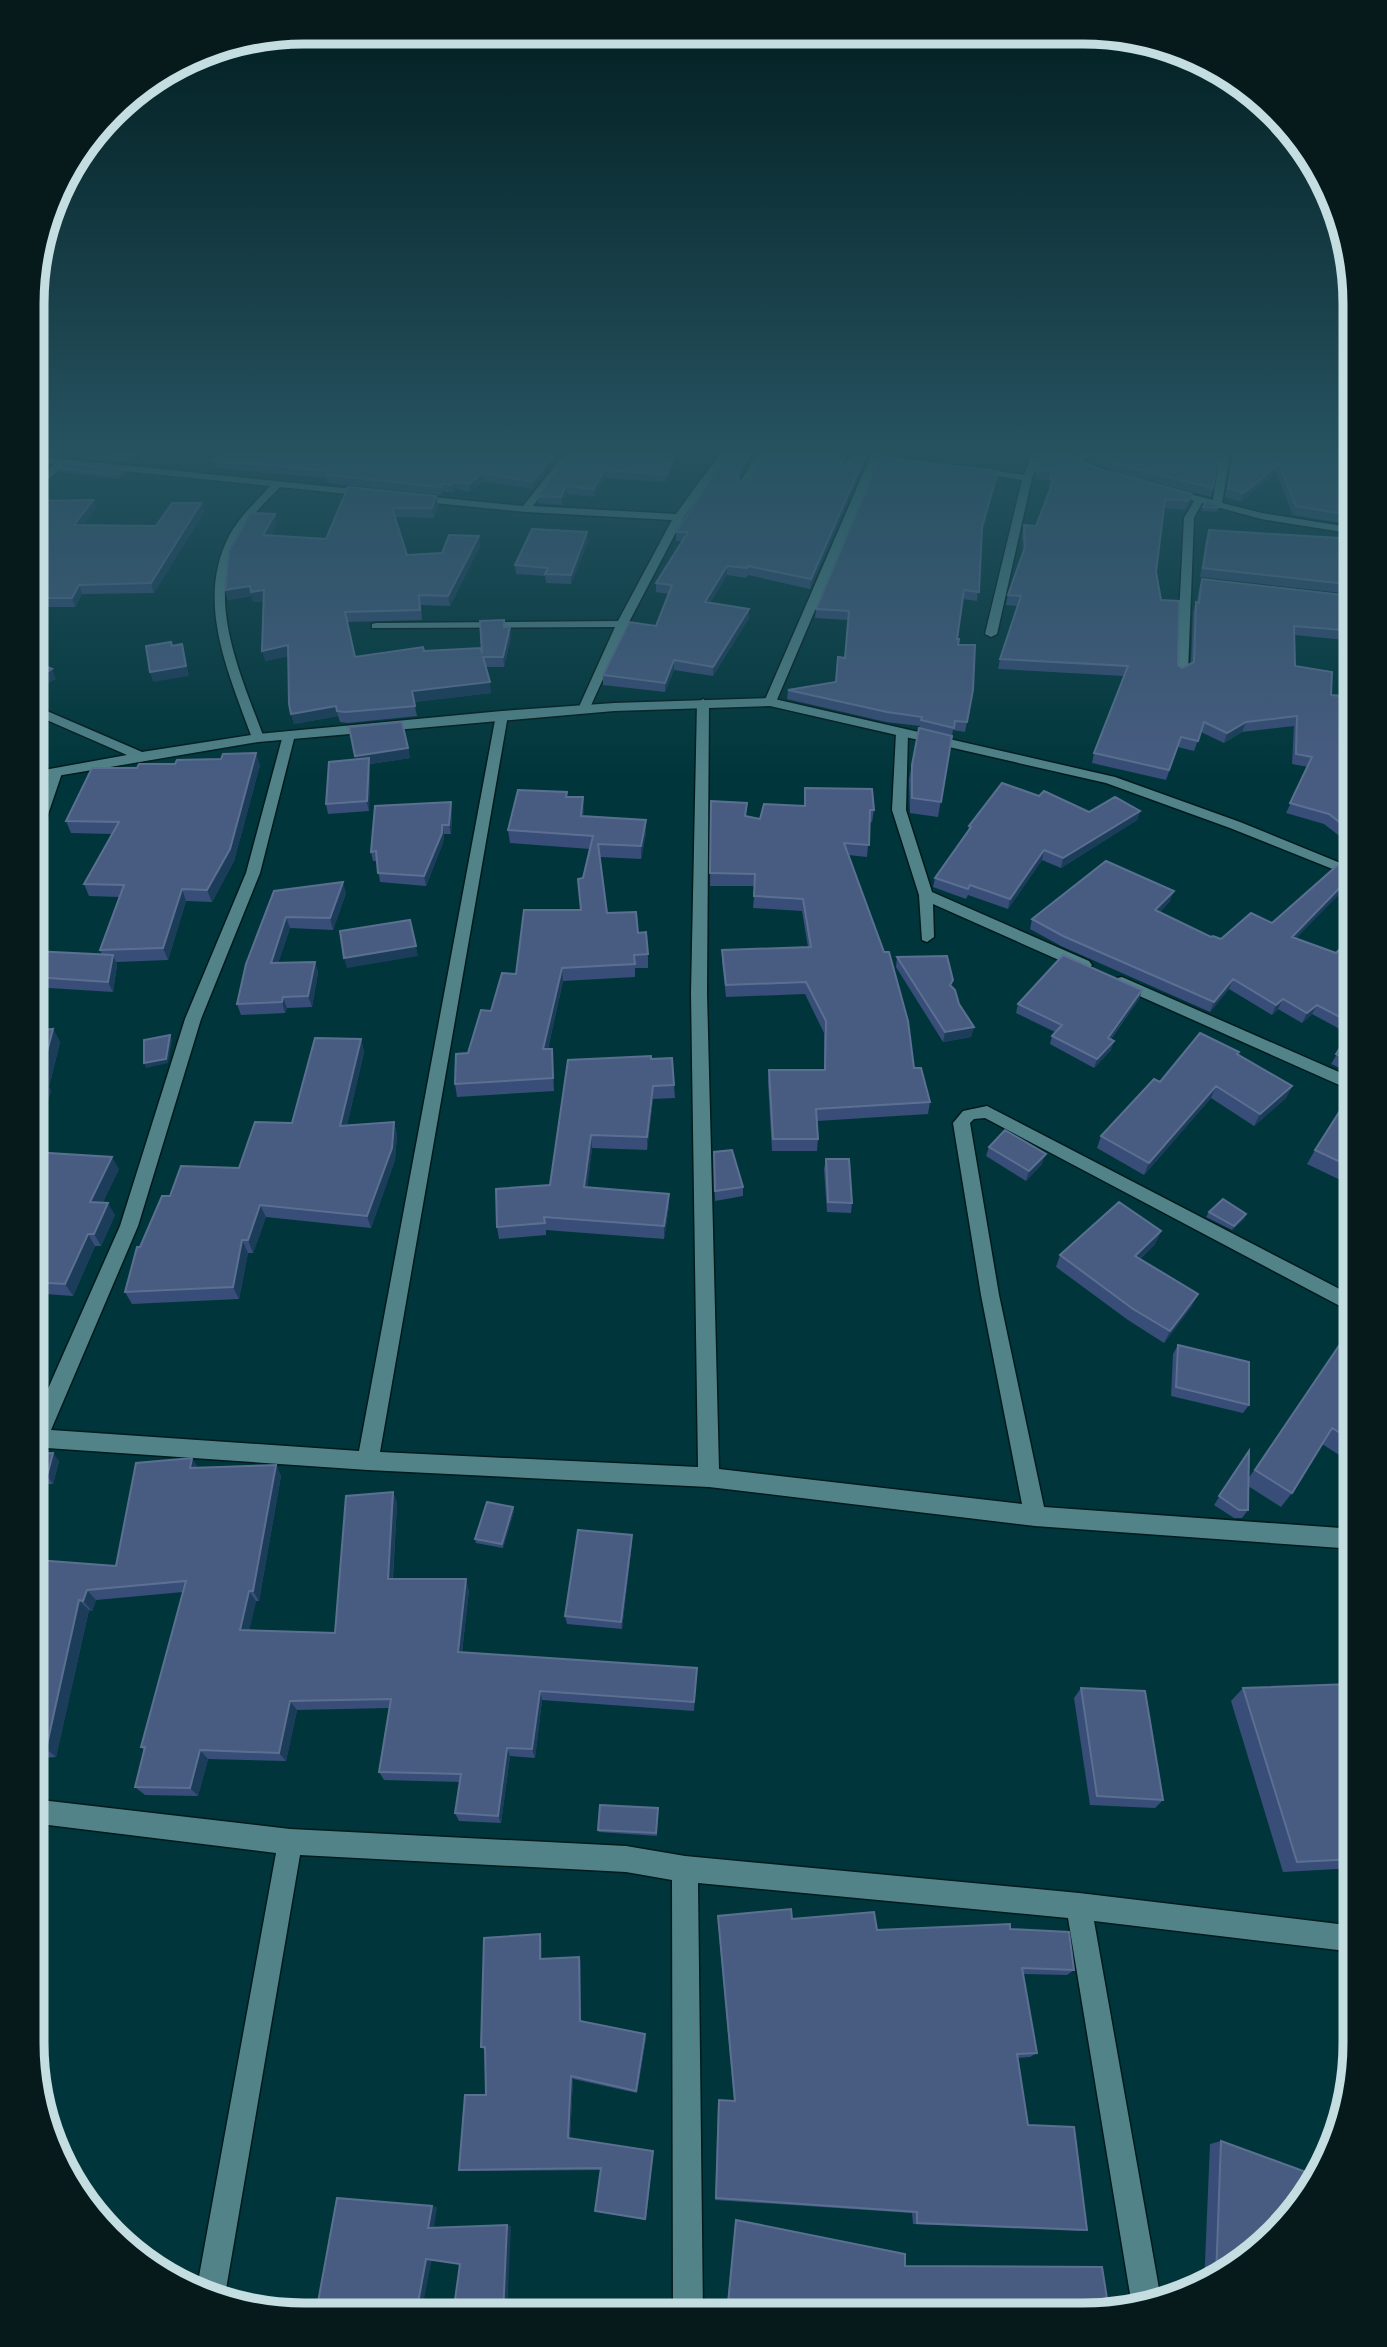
<svg xmlns="http://www.w3.org/2000/svg" width="1387" height="2347" font-family="'PT Serif',serif">
	<rect width="100%" height="100%" fill="#00363b"/>
	<g fill="none" stroke-linecap="round" stroke-linejoin="round">
		<defs>
			<path id="minor" d="M569,448H578L533,506L676,514L724,448H733L684,517L628,624L588,712L578,709L615,627L372,628V624L376,623L618,621L672,520L526,512L413,501L408,498L413,495L523,506Z
				M759,448H769L747,487H741L739,485Z
				M874,448H884L776,702L766,705L764,702Z
				M1034,448H1044L1032,478L997,634L991,637L985,634L1022,480L970,471L975,468L1024,475Z
				M1092,448H1103L1076,465L1068,463Z
				M1221,448H1231L1222,503L1262,513L1355,528V534L1261,519L1202,503L1194,518L1188,672L1182,676L1176,672L1184,518L1194,501L1166,492L1171,489L1213,500Z
				M34,456L371,491L373,493L368,496L280,487C267,501 251,515 241,532C203,597 241,675 264,738L262,741H254L252,738C229,674 195,602 229,536C239,517 256,502 270,486L64,465L33,494L34,485L54,464L34,462Z
				M703,699L709,703L707,993L719,1469L1022,1504L981,1295L953,1123L963,1111L987,1106L1355,1297V1314L985,1118L974,1119L970,1123L999,1295L1044,1507L1355,1529V1549L1035,1526L709,1487L368,1470L32,1447V1425L120,1226L185,1019L246,873L283,735L289,731L295,735L260,873L201,1019L138,1226L51,1430L359,1451L496,715L502,711L508,715L380,1452L698,1467L691,993L697,703Z
				M902,729L908,733L906,810L932,892L1089,961L1092,965L1089,969H1079L933,904L934,937L927,942L922,940L919,895L892,810L896,733Z
				M56,769L62,773L40,838L33,842V819L50,773Z
				M1122,977L1355,1079V1092L1117,986L1114,982L1117,978Z
				M32,1799L290,1829L626,1846L685,1856L1079,1893L1355,1926V1952L1094,1921L1161,2300L1132,2306L1068,1918L698,1883L703,2314H673L672,1880L626,1872L300,1855L224,2301L196,2293L276,1853L32,1823Z"/>
			<path id="tertiary" d="M770,698L1115,777L1240,822L1355,869V878L1230,828L1106,783L770,706L614,711L258,742L33,780V772L127,755L33,714V705L142,752L258,734L502,711L614,703Z"/>
		</defs>
		<use href="#minor" stroke="#021b1d" stroke-width="3"/>
		<use href="#tertiary" stroke="#021b1d" stroke-width="3"/>
		<use href="#minor" fill="#528389" fill-rule="evenodd"/>
		<use href="#tertiary" fill="#528389" fill-rule="evenodd"/>
	</g>
	<path fill="#384d77" d="M34,448H157L138,464L34,454Z
		M229,448H567L533,489L483,481L470,492L456,489L453,493L442,491L441,495L328,483L327,478L216,468L214,460Z
		M574,448H668L666,452L675,453V461L666,482L605,478L594,497L567,494L562,505L538,503V496Z
		M756,448L739,480H750L848,448L843,467L865,456L864,465L810,589L748,575L746,578L727,575L710,603L749,609V618L713,676L674,670L665,692L603,685V675L656,626L668,594L656,592V583L683,541H676V532Z
		M992,448H1006L1005,451Z
		M1006,448H1032L1026,462L1027,456L1007,451Z
		M1065,448H1086L1075,455Z
		M1234,448H1355V525L1293,515L1276,473L1241,502L1225,497Z
		M1064,453L1099,469L1192,494L1190,503L1186,510L1164,508L1156,572L1161,600L1178,665L1182,668L1191,664L1193,612L1196,602H1197L1199,589L1202,579L1355,600V641L1295,635V666L1331,695L1355,697V834L1342,838L1324,824L1286,813L1308,767L1292,764L1294,726L1242,732L1224,743L1201,732L1194,751L1178,747L1166,780L1092,763L1094,753L1124,676L998,669L1000,659L1018,606L1006,605L1008,595L1023,552L1022,535L1024,525L1036,526L1050,488L1049,487L1050,480L1035,479L1036,470Z
		M1090,453L1213,488L1211,497L1119,473L1088,461Z
		M34,456L48,466L44,471L37,470L34,473Z
		M58,468L125,474L119,479L60,472Z
		M997,479L982,532L977,601L963,599L957,639L973,690L965,732L953,730L938,817L910,813L909,779L920,726L886,722L787,699L788,690L836,682L845,658L848,620L815,618L816,609Z
		M348,487L436,496L438,506L434,518L395,517L407,555L442,553L479,536L480,546L450,606L421,605L422,620L347,622L355,657L424,651L482,653L505,627L511,637L504,667H486L491,693L414,702L417,716L348,723L340,722L338,716L294,724L289,704L288,656L265,661L263,601L253,602L252,596L228,600L225,590L277,524L271,536L326,539Z
		M93,500L96,508L84,525L156,526L201,503L204,512L154,593L82,594L75,607H45L49,620L33,623V501Z
		M1203,507L1218,508L1217,512L1201,511Z
		M1209,530L1355,539V599L1342,593L1200,577L1206,540Z
		M588,541L571,584L546,583L545,576L516,574L515,565Z
		M408,748L410,758L370,764L369,811L328,814L326,804L355,759Z
		M260,765L234,861L212,902L186,901L168,960L116,962L117,965L113,992L33,987V951L102,955L100,950L119,897L89,896L84,884L112,834L71,833L66,821Z
		M805,788L874,810L872,822H870L867,857L848,855L914,1068L930,1102L928,1114L817,1121L818,1139L817,1151H772L768,1082L769,1070H824V1033L805,994L726,997L722,962V950L808,947L802,911L753,908L755,886H710L711,801L746,816L760,819L804,806Z
		M567,792V797L584,810L583,816L646,820V833L641,859L600,857L607,913L638,933L648,954V968H635V977L563,981L548,1049H552L554,1091L457,1097L455,1084L468,1053L491,1011L516,974L581,910L590,849L510,843L508,830Z
		M1039,796L1089,812L1140,811L1137,820L1061,868L1042,860L1008,909L968,895L966,899L933,887L935,878L968,831L969,826Z
		M451,802L452,812L451,834H444L443,843L426,886L380,882L377,861H373L371,852Z
		M1355,869V874L1353,880L1296,938L1336,953L1355,957V1075L1331,1064L1349,1034L1312,1014L1302,1023L1278,1009L1272,1015L1229,989L1210,1012L1061,946L1030,929L1032,919L1170,901L1160,912L1211,937L1221,939L1272,923Z
		M274,891L346,893L333,930L290,928L278,963L315,962L318,973L312,1007L287,1008L285,1013L241,1015L237,1004Z
		M897,957L952,987L959,1004L974,1027L971,1037L943,1042L896,967Z
		M1142,990L1139,999L1111,1039V1050L1094,1068L1050,1044L1052,1036L1055,1032L1016,1013L1018,1004Z
		M53,1029L60,1042L49,1087L51,1091L39,1126H33V1031Z
		M361,1039L364,1052L347,1125L394,1122L397,1135L395,1160L371,1228L266,1217L253,1253H248L239,1299L132,1304L125,1292L140,1247L170,1196L239,1168L292,1123Z
		M1238,1054L1292,1086L1286,1098L1254,1126L1211,1098L1144,1175L1097,1148L1101,1136L1160,1082Z
		M651,1059L674,1085L675,1098L653,1099L647,1150L592,1148L587,1187L669,1206L664,1239L546,1230V1235L499,1239L497,1227L550,1185Z
		M1355,1093V1187L1307,1164L1315,1150Z
		M989,1147L1042,1164L1026,1181L986,1156Z
		M33,1152L119,1169L103,1202L115,1215L101,1246H95L73,1296L32,1293Z
		M714,1152L743,1187V1196L715,1201Z
		M826,1159L852,1203L851,1213L827,1212L824,1169Z
		M1209,1212L1246,1214L1244,1219L1232,1230L1206,1217Z
		M1161,1231L1155,1244L1140,1259L1192,1306L1164,1343L1128,1320L1056,1267L1060,1255Z
		M1355,1322V1465L1322,1444L1292,1493L1281,1507L1248,1486V1510L1242,1518H1234L1214,1505L1249,1451L1248,1479Z
		M1178,1345L1249,1405L1243,1413L1171,1396L1173,1354Z
		M32,1454L59,1461L53,1484L32,1485Z
		M192,1458L197,1468L276,1465L281,1476L259,1601H256L249,1630L335,1633L393,1492L397,1503L393,1579L469,1590L462,1652L697,1668L694,1711L542,1700L535,1758L510,1756L501,1823L459,1821L455,1813L460,1782L384,1780L379,1772L389,1708L297,1710L286,1761L208,1759L198,1796L145,1795L135,1787L144,1751L141,1747L183,1592L96,1600L92,1611L89,1610L56,1757L32,1759V1579L116,1566Z
		M513,1507L514,1511L503,1548L476,1543L475,1539Z
		M632,1543L622,1629L567,1624L565,1616Z
		M1081,1688L1163,1800L1155,1808L1090,1805L1074,1698Z
		M1243,1688L1355,1698V1868L1283,1872L1231,1701Z
		M658,1808L657,1836L599,1832L598,1830Z
		M718,1916L792,1919L877,1930L1010,1929L1074,1970L1067,1975L1023,1974L1037,2053L1030,2057L1017,2058L1028,2125L1087,2230L1079,2231L913,2224L912,2213L715,2200L718,2104L734,2101L718,1922Z
		M542,1939V1959L581,1961V2021L646,2038L637,2093L573,2079L570,2138L653,2153L646,2220L595,2211L601,2170L463,2171L459,2170L486,2095L485,2050L481,2047Z
		M1221,2141L1249,2259L1204,2285L1210,2144Z
		M736,2220L905,2266L1084,2315L726,2314Z"/>
	<path fill="#1c3d5a" d="M144,448H157L138,464L135,455Z
		M560,448H567L533,489L532,482Z
		M752,448H756L737,484V475Z
		M846,448H848L839,478L840,469Z
		M1076,448H1086L1075,455Z
		M675,453V461L666,482V475Z
		M865,456L864,465L810,589L811,579Z
		M45,458L48,466L44,471L41,462Z
		M34,461L37,470L34,473Z
		M1279,464L1276,473L1241,502L1244,493Z
		M124,470L125,474L119,479L118,475Z
		M605,470V478L594,497L593,489Z
		M998,471L997,479L981,536L982,527Z
		M482,473L483,481L470,492L469,484Z
		M455,482L456,489L453,493L451,485Z
		M566,486L567,494L562,505L561,497Z
		M1192,494L1190,503L1186,510L1188,501Z
		M436,496L438,506L434,518L432,508Z
		M93,500L96,508L78,534L74,525Z
		M201,503L204,512L154,593L151,583Z
		M275,514L277,524L266,545L263,535Z
		M587,532L588,541L571,584V575Z
		M479,536L480,546L450,606L448,596Z
		M727,566V575L705,611V602Z
		M79,585L82,594L75,607L72,598Z
		M250,586L264,590L266,600L253,602L252,596L228,600L225,590Z
		M41,598L49,620L33,623V613Z
		M749,609V618L713,676V667Z
		M510,627L511,637L504,667L503,657Z
		M182,644L189,676L153,682L150,672Z
		M288,645L291,655L265,661L262,651Z
		M43,651L47,660L33,668V656Z
		M674,660V670L665,692V683Z
		M52,669L56,679L33,691V680Z
		M490,682L491,693L414,702L412,691Z
		M336,706L338,716L294,724L291,714Z
		M1246,722L1242,732L1224,743L1227,733Z
		M33,731L36,738L33,743Z
		M408,748L410,758L370,764L369,811L355,756Z
		M256,753L260,765L234,861L212,902L207,890Z
		M39,772L43,782L33,798V781Z
		M583,797L584,810L582,829L581,816Z
		M451,802L452,812L451,834L449,825Z
		M1140,811L1137,820L1061,868L1063,858Z
		M646,820V833L641,859V846Z
		M442,825L444,834L443,843L426,886L424,876Z
		M1355,825V834L1342,838L1347,828Z
		M1044,850L1042,860L1008,909L1010,899Z
		M1355,872L1353,880L1287,947L1292,937Z
		M343,882L346,893L333,930L330,918Z
		M182,889L186,901L168,960L163,948Z
		M1174,891L1170,901L1152,920L1155,910Z
		M286,917L290,928L274,975L271,963Z
		M416,946L418,956L347,968L344,958Z
		M113,955L117,965L113,992L108,982Z
		M315,962L318,973L312,1007L308,996Z
		M562,968L563,981L545,1062L543,1049Z
		M1233,979L1229,989L1210,1012L1214,1002Z
		M1142,990L1139,999L1105,1046L1108,1038Z
		M283,997L287,1008L285,1013L282,1002Z
		M1283,999L1278,1009L1272,1015L1276,1005Z
		M1317,1005L1312,1014L1302,1023L1307,1013Z
		M974,1027L971,1037L943,1042L945,1032Z
		M53,1029L60,1042L49,1087L51,1091L39,1126L33,1114V1111Z
		M170,1035L172,1040L168,1063L146,1068L144,1063Z
		M361,1039L364,1052L344,1138L340,1126Z
		M1114,1041L1111,1050L1094,1068L1097,1059Z
		M653,1086V1099L647,1150V1137Z
		M1216,1086L1211,1098L1144,1175L1149,1163Z
		M1292,1086L1286,1098L1254,1126L1260,1114Z
		M394,1122L397,1135L395,1160L371,1228L367,1216Z
		M591,1135L592,1148L586,1200L584,1187Z
		M1046,1154L1042,1164L1026,1181L1029,1171Z
		M112,1157L119,1169L97,1214L90,1202Z
		M669,1194V1206L664,1239V1226Z
		M108,1203L115,1215L101,1246L94,1234Z
		M260,1205L266,1217L253,1253L248,1240Z
		M1246,1214L1244,1219L1232,1230L1234,1226Z
		M1161,1231L1155,1244L1130,1268L1135,1256Z
		M88,1234L95,1246L73,1296L65,1284Z
		M242,1240L248,1253L239,1299L233,1287Z
		M1198,1294L1192,1306L1164,1343L1170,1331Z
		M53,1453L59,1461L53,1484L47,1476Z
		M192,1458L199,1469L190,1468Z
		M276,1465L281,1476L259,1601L253,1591Z
		M393,1492L397,1503L392,1589L388,1579Z
		M513,1507L514,1511L503,1548L502,1544Z
		M632,1535V1543L622,1629L621,1622Z
		M466,1579L469,1590L461,1661L458,1652Z
		M87,1590L96,1600L92,1611L83,1601Z
		M249,1591L256,1601L247,1640L240,1630Z
		M79,1600L89,1610L56,1757L46,1749Z
		M540,1691L542,1700L535,1758L532,1749Z
		M290,1701L297,1710L286,1761L279,1753Z
		M507,1748L510,1756L501,1823L498,1816Z
		M200,1750L208,1759L198,1796L190,1788Z
		M540,1934L542,1939V1964L540,1959Z
		M579,1957L581,1961V2025L580,2021Z
		M645,2034L646,2038L637,2093L636,2091Z
		M571,2076L573,2079L570,2140L568,2138Z
		M653,2151V2153L646,2220L645,2219Z
		M432,2206L437,2207L434,2228H428Z
		M507,2225L511,2226L507,2314H503Z
		M426,2259H432L421,2314H416Z"/>
	<path fill="#485c82" stroke="#5b7091" stroke-width="2" d="M58,448H144L135,455Z
		M229,448H560L532,482L482,473L469,484L455,482L451,485L441,484L440,487L327,475L330,471L214,460Z
		M574,448H664L663,452L675,453L666,475L605,470L593,489L566,486L561,497L538,496Z
		M731,448H752L737,475L739,480H750L766,448H846L840,469L855,456H865L811,579L748,566L747,568L727,566L705,602L749,609L713,667L674,660L665,683L603,675L629,622L656,626L672,585L656,583L688,532H676Z
		M1045,448H1058L1064,453L1099,469L1192,494L1188,501L1165,499L1156,572L1161,600L1179,601L1178,665L1182,668L1194,662L1196,602L1199,603L1202,579L1343,595L1355,600V631L1294,626L1295,666L1332,672L1331,695L1355,697V825L1347,828L1329,814L1290,803L1312,757L1296,754L1297,716L1246,722L1227,733L1204,722L1198,741L1181,737L1169,770L1094,753L1128,666L1000,659L1021,596L1008,595L1025,547L1024,525L1036,526L1054,479L1050,478L1052,471L1036,470Z
		M1096,448H1219L1213,488L1121,465L1090,453Z
		M1235,448H1355V516L1296,506L1279,464L1244,493L1228,488Z
		M34,456L45,458L41,462H34Z
		M880,457L998,471L982,527L979,592L964,590L957,639H959L958,645H975L973,690L967,722L955,721L954,728L921,720L922,717L887,712L788,690L836,682L838,657L845,658L849,611L816,609Z
		M63,463L124,470L118,475L58,468Z
		M348,487L436,496L432,508H392L407,555L442,553L449,535L479,536L448,596L419,595L420,610L345,612L355,657L423,647L424,651L481,648L482,653L480,621L504,620V627H510L503,657H483L490,682L412,691L415,706L346,712L337,711L336,706L291,714L289,704L288,645L262,651L264,590L251,592L250,586L225,590L229,551L251,513L275,514L263,535L326,539Z
		M93,500L74,525L156,526L172,503H201L151,583L79,585L72,598H41L45,610L33,613V501Z
		M1206,502L1219,505L1218,508L1203,507Z
		M532,529L587,532L571,575L545,574L548,568L515,565Z
		M1209,530L1355,539V588L1346,584L1203,568Z
		M171,642L172,646L182,644L186,666L150,672L146,646Z
		M33,647L43,651L33,656Z
		M33,661L52,669L33,680Z
		M402,722L408,748L355,756L349,727Z
		M919,728L952,736L941,802L912,798V765Z
		M256,753L230,849L207,890L182,889L163,948L100,950L124,885L84,884L119,822L66,821L92,768H137L139,764H175L177,760L221,759L223,754Z
		M369,758L367,801L326,804L329,762Z
		M33,772H39L33,781Z
		M1002,783L1039,796L1044,791L1089,812L1115,797L1140,811L1063,858L1044,850L1010,899L970,885L968,889L935,878L971,827L969,826Z
		M805,788L872,789L874,810H870L869,845L844,843L884,952H889L908,1021L914,1068H921L930,1102L816,1109L818,1139H773L769,1070H825L826,1021L806,982L726,985L722,950L811,947L803,899L754,896L755,874L710,873L711,801L747,803L745,816L760,819L764,804L805,806Z
		M518,790L567,792L566,797H583L581,816L646,820L641,846L598,844L607,913L636,912L638,933L646,932L648,954L634,955L635,964L562,968L543,1049H552L553,1078L455,1084L456,1054L468,1053L481,1010L491,1011L502,973L516,974L524,910H581L578,879L583,878L593,836L508,830Z
		M451,802L449,825H442V833L424,876L378,873L376,851L371,852L375,806Z
		M1106,861L1174,891L1155,910L1211,937L1213,936L1221,939L1251,913L1272,923L1340,863L1355,869V872L1292,937L1336,953L1339,950L1355,957V1063L1336,1054L1355,1025L1317,1005L1307,1013L1283,999L1276,1005L1233,979L1214,1002L1063,936L1032,919Z
		M343,882L330,918L286,917L271,963L315,962L308,996L283,997L282,1002L237,1004L246,964L274,891Z
		M410,920L416,946L344,958L340,931Z
		M33,951L113,955L108,982L33,977Z
		M1063,955L1142,990L1108,1038L1114,1041L1097,1059L1052,1036L1062,1025L1018,1004Z
		M947,956L953,980L950,985L955,990L959,1004L974,1027L945,1032L897,957Z
		M53,1029L40,1078H44L33,1111V1031Z
		M1200,1033L1239,1052L1237,1054L1292,1086L1260,1114L1216,1086L1149,1163L1101,1136L1154,1079L1160,1082Z
		M170,1035L166,1059L144,1063V1040Z
		M315,1038L361,1039L340,1126L394,1122L392,1148L367,1216L260,1205L248,1240H242L233,1287L125,1292L137,1247H140L162,1196H170L181,1166L239,1168L255,1122L292,1123Z
		M651,1056V1059L672,1058L674,1085L653,1086L647,1137L591,1135L584,1187L669,1194L664,1226L544,1217L545,1223L497,1227L496,1189L550,1185L568,1060Z
		M1352,1092L1355,1093V1169L1315,1150Z
		M1005,1130L1046,1154L1029,1171L989,1147Z
		M732,1150L743,1187L715,1191L714,1152Z
		M33,1152L112,1157L90,1202L108,1203L94,1234H88L65,1284L32,1282Z
		M826,1159H849L852,1203L828,1202Z
		M1223,1199L1246,1214L1234,1226L1209,1212Z
		M1119,1202L1161,1231L1135,1256L1198,1294L1170,1331L1133,1309L1060,1255Z
		M1355,1322V1442L1332,1428L1292,1493L1255,1470Z
		M1178,1345L1249,1362V1405L1176,1387Z
		M1249,1451L1248,1510H1239L1219,1496Z
		M53,1453L47,1476L32,1477V1454Z
		M192,1458L190,1468L276,1465L253,1591H249L240,1630L335,1633L346,1496L393,1492L388,1579H466L458,1652L697,1668L694,1702L540,1691L532,1749L507,1748L498,1816L455,1813L461,1774L379,1772L391,1699L290,1701L279,1753L200,1750L190,1788L135,1787L145,1747H141L186,1581L87,1590L83,1601L79,1600L46,1749L32,1750V1579L37,1560L116,1566L136,1463Z
		M487,1502L513,1507L502,1544L475,1539Z
		M578,1530L632,1535L621,1622L565,1616Z
		M1350,1684L1355,1698V1859L1297,1862L1243,1688Z
		M1081,1688L1145,1691L1163,1800L1097,1796Z
		M600,1805L658,1808L656,1833L598,1830Z
		M791,1909L792,1919L874,1912L877,1930L1010,1924V1929L1069,1932L1074,1970L1022,1968L1037,2053L1017,2054L1028,2125L1074,2127L1087,2230L917,2223V2212L716,2198L719,2100L735,2101L718,1916Z
		M540,1934V1959L579,1957L580,2021L645,2034L636,2091L571,2076L568,2138L653,2151L645,2219L595,2211L601,2168L459,2170L465,2095H486L485,2047H481L484,1938Z
		M1221,2141L1317,2176L1299,2209L1249,2259L1216,2278Z
		M337,2198L432,2206L428,2228L507,2225L503,2314H453L460,2264L426,2259L416,2314L316,2313Z
		M736,2220L905,2254V2266L1102,2267L1109,2311L1084,2315L727,2314Z"/>
	<linearGradient id="sky" x2="0" y2="1"><stop stop-color="#001e20"/><stop offset="0.58" stop-color="#265260"/><stop offset="1" stop-color="#265260" stop-opacity="0"/></linearGradient>
	<rect width="1387" height="777" fill="url(#sky)"/>
	<path d="M0 0H1387V2347H0ZM304 44H1083A260 260 0 0 1 1343 304V2043A260 260 0 0 1 1083 2303H304A260 260 0 0 1 44 2043V304A260 260 0 0 1 304 44Z" fill="#061a1c" fill-rule="evenodd"/>
	<path fill="none" stroke="#c4dde0" stroke-width="9" d="M304 44H1083A260 260 0 0 1 1343 304V2043A260 260 0 0 1 1083 2303H304A260 260 0 0 1 44 2043V304A260 260 0 0 1 304 44Z"/>
</svg>
